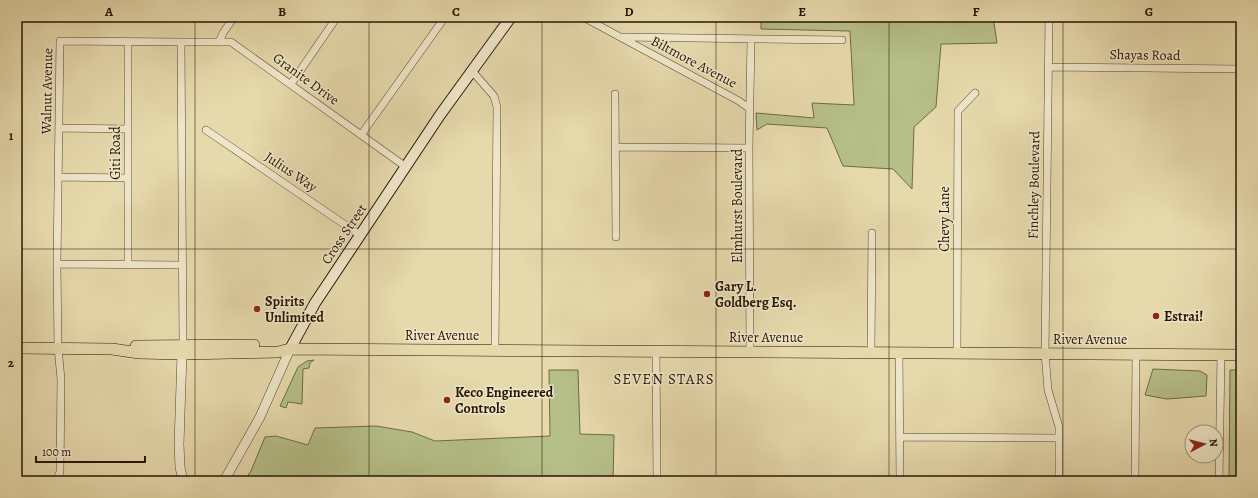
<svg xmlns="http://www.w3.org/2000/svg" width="1258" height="498" font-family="Alegreya,serif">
	<rect width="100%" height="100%" fill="#e6d9ac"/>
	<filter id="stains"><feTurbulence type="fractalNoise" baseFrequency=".005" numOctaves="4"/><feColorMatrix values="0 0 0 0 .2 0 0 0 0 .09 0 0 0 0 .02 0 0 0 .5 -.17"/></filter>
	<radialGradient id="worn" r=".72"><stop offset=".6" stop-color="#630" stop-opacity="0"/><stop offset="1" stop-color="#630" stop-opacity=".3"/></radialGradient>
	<path fill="#b6bf88" stroke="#6e6a45" d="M761,17H993L997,43L941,44L936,107L914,127L912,189L893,169L843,166L827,128L767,124L757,130L756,113L814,118L812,103L854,105L850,31L761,29Z
		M314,360L310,363L309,368L303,369L302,404L288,402L286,408L280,406L298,367L307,361Z
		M1153,369L1200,371L1207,375L1206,396L1167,399L1145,395Z
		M549,370H578L580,434L614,435L613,481H244L251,471L265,437L276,436L308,445L315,428L376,426L412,432L435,441L550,436Z
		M1230,370H1241V481H1229Z"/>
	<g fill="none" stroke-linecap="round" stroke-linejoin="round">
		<defs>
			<path id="minor" d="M583,17L739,101L750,109
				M1049,17L1045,353L1048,390L1059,427V481
				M622,37L842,40
				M128,42V265
				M181,42H231L406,167
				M219,42L223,33L234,17
				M1049,67L1241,69
				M472,71L494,96L497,107L495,350
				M291,84L337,17
				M615,94L616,237
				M59,128L128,129
				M206,130L360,235
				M361,135L445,17
				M616,147L749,148
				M58,177L128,178
				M57,264L181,265
				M656,351L657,481
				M750,352L749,148L751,40
				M871,352L872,233
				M899,353L900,481
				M957,353L958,111L975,93
				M900,437L1059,438
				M56,481L60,472L61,379L58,348L57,264L60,41L181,42L183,345
				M1135,481L1136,354
				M1219,481L1221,355"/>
			<path id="tertiary" d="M182,354L179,444L180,467L183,481
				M224,481L260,417L290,349"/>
			<path id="secondary" d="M290,349L315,303L440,115L511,17"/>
			<path id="trunk" d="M136,346L254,345
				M17,348L112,349L139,353L182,354L278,352L290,349L1241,355"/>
		</defs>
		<use href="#minor" stroke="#56472c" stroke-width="8"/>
		<use href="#tertiary" stroke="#56472c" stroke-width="10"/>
		<use href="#secondary" stroke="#261602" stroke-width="12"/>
		<use href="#trunk" stroke="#261602" stroke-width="12"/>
		<use href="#minor" stroke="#efe6c9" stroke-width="7"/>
		<use href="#tertiary" stroke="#efe6c9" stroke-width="9"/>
		<use href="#secondary" stroke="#efe6c9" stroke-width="10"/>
		<use href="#trunk" stroke="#e6d9ac" stroke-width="11"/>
	</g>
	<path fill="none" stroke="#261602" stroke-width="1" stroke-opacity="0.55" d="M195,17V481M369,17V481M542,17V481M716,17V481M889,17V481M1063,17V481M17,249H1241"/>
	<g fill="#8f2418" stroke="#efe6c9" stroke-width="1.5">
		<circle cx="707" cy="294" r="4"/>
		<circle cx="257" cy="309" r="4"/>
		<circle cx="1156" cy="316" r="4"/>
		<circle cx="447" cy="400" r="4"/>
	</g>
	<g text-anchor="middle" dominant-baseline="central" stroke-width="3" stroke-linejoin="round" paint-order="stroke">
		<g font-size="14" fill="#261602" stroke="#efe6c9">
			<text transform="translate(1145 55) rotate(1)">Shayas Road</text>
			<text transform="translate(694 62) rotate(28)">Biltmore Avenue</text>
			<text transform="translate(306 79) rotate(36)">Granite Drive</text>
			<text transform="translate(47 91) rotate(-89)">Walnut Avenue</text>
			<text transform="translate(115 153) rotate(-90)">Giti Road</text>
			<text transform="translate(291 172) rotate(34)">Julius Way</text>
			<text transform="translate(1034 185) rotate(-89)">Finchley Boulevard</text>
			<text transform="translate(737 206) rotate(-90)">Elmhurst Boulevard</text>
			<text transform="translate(944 219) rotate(-90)">Chevy Lane</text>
			<text transform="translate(344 234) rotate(-56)">Cross Street</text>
			<text x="442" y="335">River Avenue</text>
			<text x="766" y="337">River Avenue</text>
			<text x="1090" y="339">River Avenue</text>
		</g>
		<g font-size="14" font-weight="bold" fill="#261602" stroke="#efe6c9" text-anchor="start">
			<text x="715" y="286">Gary L.<tspan x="715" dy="16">Goldberg Esq.</tspan></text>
			<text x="265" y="301">Spirits<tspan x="265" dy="16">Unlimited</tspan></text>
			<text x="1164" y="316">Estrai!</text>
			<text x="455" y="392">Keco Engineered<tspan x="455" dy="16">Controls</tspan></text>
		</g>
		<g font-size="15" letter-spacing="1" fill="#261602" stroke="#efe6c9">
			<text x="664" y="379">SEVEN STARS</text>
		</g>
	</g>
	<rect width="1258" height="498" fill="none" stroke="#e6d9ac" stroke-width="44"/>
	<g transform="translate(1204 444) rotate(83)"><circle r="19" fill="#efe6c9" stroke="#9f9379"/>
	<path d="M0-3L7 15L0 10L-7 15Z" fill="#8f2418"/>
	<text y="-6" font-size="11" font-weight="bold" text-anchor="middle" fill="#261602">N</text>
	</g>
	<path d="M36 456v6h109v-6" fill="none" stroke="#261602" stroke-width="2"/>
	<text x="42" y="456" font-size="12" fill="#261602" stroke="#efe6c9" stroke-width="3" paint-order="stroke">100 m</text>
	<rect x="22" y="22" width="1214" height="454" fill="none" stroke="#261602" stroke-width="1.5"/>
	<g font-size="13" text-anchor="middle" font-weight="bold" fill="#261602">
		<text x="109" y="16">A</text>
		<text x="282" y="16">B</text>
		<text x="456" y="16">C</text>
		<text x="629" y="16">D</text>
		<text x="802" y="16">E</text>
		<text x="976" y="16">F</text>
		<text x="1149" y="16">G</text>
		<text x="11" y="140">1</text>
		<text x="11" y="367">2</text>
	</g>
	<rect width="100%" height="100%" filter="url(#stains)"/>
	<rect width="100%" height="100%" fill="url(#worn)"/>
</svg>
